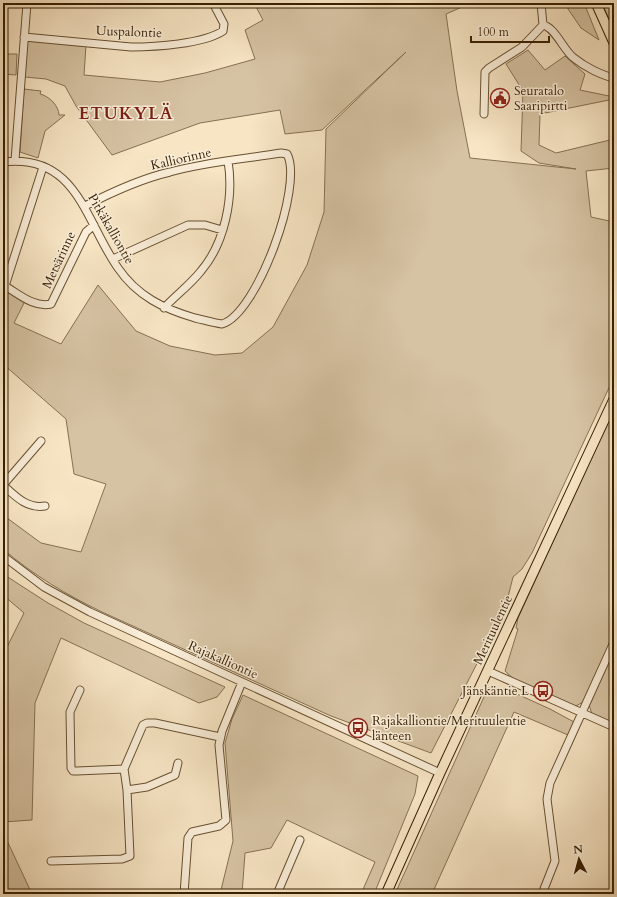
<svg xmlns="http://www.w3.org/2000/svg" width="617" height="897" font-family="Cardo,serif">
	<rect width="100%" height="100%" fill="#f7e5c4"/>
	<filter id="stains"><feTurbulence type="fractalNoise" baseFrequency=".005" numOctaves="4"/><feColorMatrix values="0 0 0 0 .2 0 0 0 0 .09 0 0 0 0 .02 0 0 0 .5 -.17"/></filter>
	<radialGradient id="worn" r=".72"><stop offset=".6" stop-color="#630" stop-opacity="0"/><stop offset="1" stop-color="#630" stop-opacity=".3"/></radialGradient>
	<path fill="#d6c3a3" stroke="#867152" d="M254,3H461L462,7L446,14L457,91L470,158L576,169L539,163L521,151L523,91L506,64L528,50L545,70L565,56L585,74L580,90L614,97V99L540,114L539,145L556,153L614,139V168L586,171L591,217L614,222V377L532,553L522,569L513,577L505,609L431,753L331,716L102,612C67,595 33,575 3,549V515L41,543L81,552L106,484L74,474L66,419L3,364L4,290L25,301L14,323L61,344L98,285L136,331L170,346L215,355L242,353L273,327L307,265L324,212L326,129L406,52L322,130L285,134L280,110L200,123L112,155L76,106L65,86L46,79L25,77L27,40L86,45L84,75L160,82L205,73L255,59L245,30L263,20Z
		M564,3H584L599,40L581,28Z
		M602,3H611L614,13V30Z
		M3,54H17L16,75L3,74Z
		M24,89L41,91L40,94C49,96 59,106 59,115H65L45,131L38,158L20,152Z
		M614,408V724L592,714L589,705L583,702L576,706H572C551,696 521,688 505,671L518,629L516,628L518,618Z
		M3,574L48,603L84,623L225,687L217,697L199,703L61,638L35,703L32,820L3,822V655L24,613L3,595Z
		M488,688L506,689L550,709L574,722L568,735L514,712L432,894H395Z
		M243,695L418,776L415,794L374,894H361L375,862L287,820L271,848L245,853L242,894H220L233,841L225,743L232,719Z
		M3,832L32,894H3Z"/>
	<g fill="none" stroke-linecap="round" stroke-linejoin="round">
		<defs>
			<path id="minor" d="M541,3L543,25
				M24,37L131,47C155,47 203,44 223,31L224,24L213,3
				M484,114L485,72L489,68L522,47L543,25C555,27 564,51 574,58C585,67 601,75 614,78
				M15,160L27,3
				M3,162C77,153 85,221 118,268C137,296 164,309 195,318C204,320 213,323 222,324C257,314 304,185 287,154L281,153C244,159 206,162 170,172C140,179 112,192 85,206
				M113,259L188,225H205L222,230
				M3,285C18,293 33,308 51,304L86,232L94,225
				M5,286L43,167
				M164,308C176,295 190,285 201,271C225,243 234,197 228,161
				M41,441L3,485C15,496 27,509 45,506
				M3,556L44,587L90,612L440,773
				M488,671L614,727
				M80,690L70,712L71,768L73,771H77L124,769
				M127,790L147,787L175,775L178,763
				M51,861L122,859L130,856L127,790L124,769L143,725L147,723H155L220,737
				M184,894L188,838L192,832L219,826L226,820L219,745L222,731L242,682
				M277,894L300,840
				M542,894L555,861L547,799L550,783L614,642"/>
			<path id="major" d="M596,3L614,43
				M386,894L440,773L614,399"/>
		</defs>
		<use href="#minor" stroke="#675031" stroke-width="9"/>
		<use href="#major" stroke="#371f00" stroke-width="11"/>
		<use href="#minor" stroke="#faeed9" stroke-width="7"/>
		<use href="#major" stroke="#f7e5c4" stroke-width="9"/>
	</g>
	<defs>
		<symbol id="civic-ring" viewBox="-11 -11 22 22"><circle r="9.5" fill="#faeed9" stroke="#8f2418" stroke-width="1.5"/><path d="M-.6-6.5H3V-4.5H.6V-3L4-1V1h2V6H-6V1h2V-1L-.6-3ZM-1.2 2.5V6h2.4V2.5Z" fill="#8f2418"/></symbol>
		<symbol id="bus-ring" viewBox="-11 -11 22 22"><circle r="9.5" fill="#faeed9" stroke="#8f2418" stroke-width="1.5"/><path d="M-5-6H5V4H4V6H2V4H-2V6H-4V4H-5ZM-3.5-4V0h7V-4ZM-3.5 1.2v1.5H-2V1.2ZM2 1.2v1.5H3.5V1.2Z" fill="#8f2418"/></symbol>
	</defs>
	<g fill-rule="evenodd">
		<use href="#civic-ring" x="489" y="87" width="22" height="22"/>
		<use href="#bus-ring" x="532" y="680" width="22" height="22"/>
		<use href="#bus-ring" x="347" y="717" width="22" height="22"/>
	</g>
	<g text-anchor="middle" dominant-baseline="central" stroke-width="3" stroke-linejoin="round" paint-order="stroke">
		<g font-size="13" fill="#371f00" stroke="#faeed9">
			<text transform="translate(129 32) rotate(2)">Uuspalontie</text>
			<text transform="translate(181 159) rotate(-13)">Kalliorinne</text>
			<text transform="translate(111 229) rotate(60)">Pitkäkalliontie</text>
			<text transform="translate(59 260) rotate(-65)">Metsärinne</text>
			<text transform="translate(493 630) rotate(-65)">Merituulentie</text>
			<text transform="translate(223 660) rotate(24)">Rajakalliontie</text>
		</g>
		<g font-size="13" fill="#371f00" stroke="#faeed9" text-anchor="start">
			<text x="514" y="91">Seuratalo<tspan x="514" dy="15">Saaripirtti</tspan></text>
			<text x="529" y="691" text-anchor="end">Jänskäntie L</text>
			<text x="372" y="721">Rajakalliontie/Merituulentie<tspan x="372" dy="15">länteen</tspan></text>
		</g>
		<g font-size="17" font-weight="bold" letter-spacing="1" fill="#7a1f14" stroke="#faeed9">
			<text x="126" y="113">ETUKYLÄ</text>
		</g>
	</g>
	<rect width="617" height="897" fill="none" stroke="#f7e5c4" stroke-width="16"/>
	<rect x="4" y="4" width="609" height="889" fill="none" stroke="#371f00" stroke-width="2"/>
	<rect x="8" y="8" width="601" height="881" fill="none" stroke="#371f00"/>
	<g transform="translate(579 859) rotate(354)" stroke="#faeed9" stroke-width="3" paint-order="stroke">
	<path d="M0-3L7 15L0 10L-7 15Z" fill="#371f00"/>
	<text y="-6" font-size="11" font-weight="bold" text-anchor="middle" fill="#371f00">N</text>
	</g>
	<path d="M471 36v6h78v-6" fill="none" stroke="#371f00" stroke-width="2"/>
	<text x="477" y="36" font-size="12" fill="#371f00" stroke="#faeed9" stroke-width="3" paint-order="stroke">100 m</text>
	<rect width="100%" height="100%" filter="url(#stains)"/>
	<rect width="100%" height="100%" fill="url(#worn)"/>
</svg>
